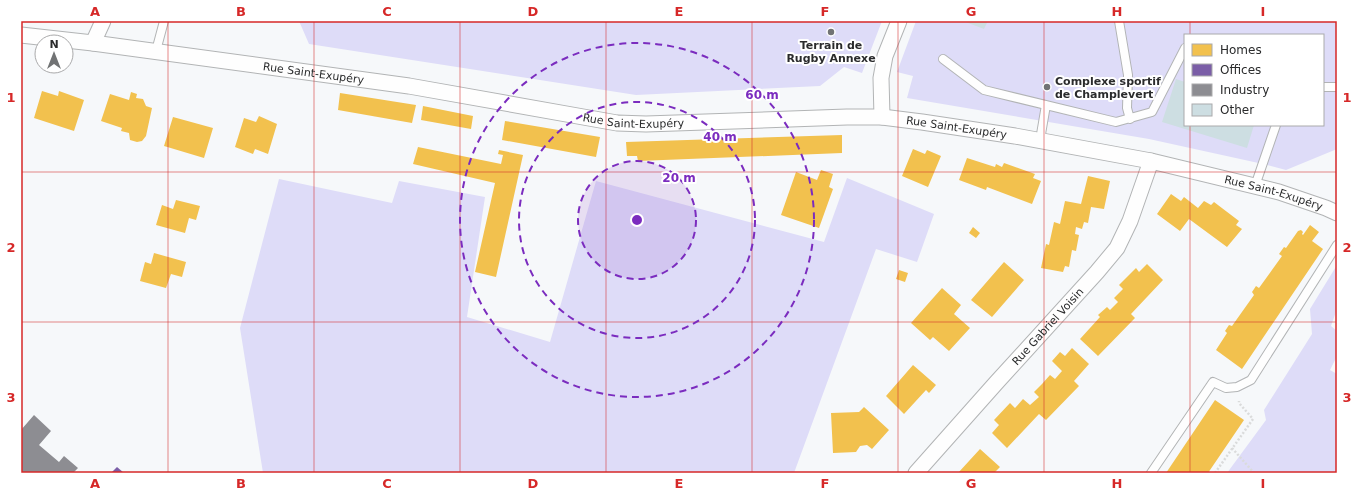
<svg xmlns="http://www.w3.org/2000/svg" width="1358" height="494" font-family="'DejaVu Sans',sans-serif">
	<rect width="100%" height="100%" fill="#f6f8fa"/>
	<path fill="#dedcf8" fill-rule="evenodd" d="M299,21H882L862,73L844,67L820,86L636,95L309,44Z
		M916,21H1337V149L1286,170L1263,164L1149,139L907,98L913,76L897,72ZM1185,35H1323V125H1185Z
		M847,178L934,214L917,262L876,249L794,473H263L240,328L279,179L392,203L399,181L485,197L467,317L550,342L596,181L824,242Z
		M1337,265V309L1331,326L1337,331V356L1330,370L1337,374V473H1227L1266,420L1264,410L1312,334L1310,309Z"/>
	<path fill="#f2c14e" d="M42,91L58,96L59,91L84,100L74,131L34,118Z
		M131,92L137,94L136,98L143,99L146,106L152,108L146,136L142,141L137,142L130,140L129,133L121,131L122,128L101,121L110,94L129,100Z
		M340,93L416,105L412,123L338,110Z
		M423,106L473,116L471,129L421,120Z
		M259,116L277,124L268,154L255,149L253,154L235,147L244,118L256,122Z
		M173,117L213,128L204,158L164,146Z
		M505,121L600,137L596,157L502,140Z
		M842,135V153L638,161L637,156H627L626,142Z
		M418,147L501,164L503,155L498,154L499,150L523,155L496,277L475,272L495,183L413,164Z
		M913,149L925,154L927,150L941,156L928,187L902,176Z
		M967,158L995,167L996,164L1002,167L1004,163L1035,174L1033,178L1041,181L1032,204L987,187L986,190L959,180Z
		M821,170L833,174L829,187L833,189L819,228L781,215L796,172L817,180Z
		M1088,176L1110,181L1104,209L1091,207L1088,223L1084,222L1082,229L1076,227L1075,234L1079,235L1076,251L1072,250L1069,267L1065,266L1063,272L1041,268L1046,244L1049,245L1054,222L1060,224L1065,201L1081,204Z
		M1171,194L1181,201L1184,197L1198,208L1204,201L1211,205L1214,202L1239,221L1236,225L1242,229L1227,247L1189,219L1180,231L1157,214Z
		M176,200L200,206L196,220L189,218L185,233L156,225L162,205L173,209Z
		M1310,225L1319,232L1312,241L1323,249L1242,369L1216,350L1227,333L1225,331L1229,325L1232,326L1254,295L1252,292L1256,286L1259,288L1282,256L1279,254L1284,247L1286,248L1298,231L1301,230L1303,232L1302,234L1303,235Z
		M973,227L980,233L976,238L969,233Z
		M154,253L186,262L182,277L171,274L166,288L140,281L145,262L151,264Z
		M1004,262L1024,280L992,317L971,300Z
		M1147,264L1163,280L1131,314L1135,318L1098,356L1080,339L1100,317L1098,315L1107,307L1110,310L1118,302L1114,298L1123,289L1119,285L1136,268L1139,272Z
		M899,270L908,273L905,282L896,279Z
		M942,288L961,305L954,314L970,328L949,351L933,337L930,340L911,323Z
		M1072,348L1089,364L1074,381L1079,386L1046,420L1039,414L1007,448L992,433L999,425L994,420L1010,403L1015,408L1023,399L1030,405L1039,397L1034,392L1042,384L1050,375L1055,379L1062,371L1052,361L1060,352L1065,356Z
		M913,365L936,385L929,393L926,390L904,414L886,396Z
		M1215,400L1244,420L1208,473H1166Z
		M864,407L889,430L872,449L867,445L860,446L856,452L833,453L831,413L859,412Z
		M980,449L1000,467L994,473H958Z"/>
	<path fill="#7b5ea7" d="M117,467L124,473H111Z"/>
	<path fill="#8d8d92" d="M34,415L51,431L39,445L59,462L64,456L78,468L73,473H21V430Z"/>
	<path fill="#cddee2" d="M963,21H988L984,29Z
		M1176,79L1185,82V125H1254L1247,148L1162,122Z"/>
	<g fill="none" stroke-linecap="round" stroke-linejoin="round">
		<defs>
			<path id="lane" d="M1119,21L1128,75L1127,108L1130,119
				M156,51L164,21
				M943,59L984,90L1116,122L1152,112L1185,48
				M1323,87H1337
				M1040,140L1046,105
				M1255,186L1276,125
				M1151,473L1213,382L1226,388L1237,387L1251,380L1337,245"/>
			<g id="street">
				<path id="s1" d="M21,35L93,43L409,86L617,123L646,124L847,117H882L922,122L1015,136L1151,161L1279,192L1326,208L1337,213"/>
				<path d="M93,43L103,21"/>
				<path d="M882,117L881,78L885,56L899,21"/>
				<path id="s2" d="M916,473L996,383L1097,272L1117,248L1130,221L1151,161"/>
			</g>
		</defs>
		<use href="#lane" stroke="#b2b4b5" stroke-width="10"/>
		<use href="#street" stroke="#b2b4b5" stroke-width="17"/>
		<path stroke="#dadbdb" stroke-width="2.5" stroke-dasharray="2 2" stroke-linecap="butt" d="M1232,448L1254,473
			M1215,473L1253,419L1239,403V401"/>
		<use href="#lane" stroke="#fefefe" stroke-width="8"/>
		<use href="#street" stroke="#fefefe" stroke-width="15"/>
	</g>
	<path fill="none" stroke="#d62828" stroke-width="1" stroke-opacity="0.55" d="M168,21V473M314,21V473M460,21V473M606,21V473M752,21V473M898,21V473M1044,21V473M1190,21V35M1190,125V473M21,172H1337M21,322H1337"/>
	<circle cx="637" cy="220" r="59" fill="#7b2cbf" fill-opacity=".12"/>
	<g fill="none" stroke="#7b2cbf" stroke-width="2" stroke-dasharray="7 5">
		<circle cx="637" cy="220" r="59"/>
		<circle cx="637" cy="220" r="118"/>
		<circle cx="637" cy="220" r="177"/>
	</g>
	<g fill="#717374" stroke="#fff" stroke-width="1.5">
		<circle cx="831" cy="32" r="4"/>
		<circle cx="1047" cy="87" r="4"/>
	</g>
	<g text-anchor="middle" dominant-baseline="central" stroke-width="4" stroke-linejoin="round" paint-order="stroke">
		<g font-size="11" font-weight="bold" fill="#2a2b2c" stroke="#fff">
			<text x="831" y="45">Terrain de<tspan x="831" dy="13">Rugby Annexe</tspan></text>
			<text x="1055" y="81" text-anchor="start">Complexe sportif<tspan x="1055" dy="13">de Champlevert</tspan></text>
		</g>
		<g font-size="11" fill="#2a2b2c" stroke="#fff">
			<text stroke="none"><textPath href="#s1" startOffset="295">Rue Saint-Exupéry</textPath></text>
			<text stroke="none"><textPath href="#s1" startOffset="619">Rue Saint-Exupéry</textPath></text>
			<text stroke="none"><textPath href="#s1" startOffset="943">Rue Saint-Exupéry</textPath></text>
			<text stroke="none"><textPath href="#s1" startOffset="1267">Rue Saint-Exupéry</textPath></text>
			<text stroke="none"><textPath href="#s2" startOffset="197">Rue Gabriel Voisin</textPath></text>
		</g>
	</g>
	<circle cx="637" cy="220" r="6" fill="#7b2cbf" stroke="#fff" stroke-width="2"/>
	<g font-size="12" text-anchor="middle" font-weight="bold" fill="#7b2cbf" stroke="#fff" stroke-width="4" stroke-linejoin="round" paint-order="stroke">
		<text x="762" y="99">60 m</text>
		<text x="720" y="141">40 m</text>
		<text x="679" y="182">20 m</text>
	</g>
	<rect width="1358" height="494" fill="none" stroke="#ffffff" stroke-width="44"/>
	<rect x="1184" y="34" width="140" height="92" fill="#ffffff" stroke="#aaaaab"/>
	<rect x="1192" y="44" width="20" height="12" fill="#f2c14e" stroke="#aaaaab"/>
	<text x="1220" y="54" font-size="12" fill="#2a2b2c">Homes</text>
	<rect x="1192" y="64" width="20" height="12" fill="#7b5ea7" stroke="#aaaaab"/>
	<text x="1220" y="74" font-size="12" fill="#2a2b2c">Offices</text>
	<rect x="1192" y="84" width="20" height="12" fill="#8d8d92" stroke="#aaaaab"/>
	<text x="1220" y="94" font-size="12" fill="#2a2b2c">Industry</text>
	<rect x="1192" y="104" width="20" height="12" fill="#cddee2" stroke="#aaaaab"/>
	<text x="1220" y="114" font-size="12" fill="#2a2b2c">Other</text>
	<g transform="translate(54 54)"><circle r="19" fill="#ffffff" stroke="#aaaaab"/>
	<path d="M0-3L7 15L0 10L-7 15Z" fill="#717374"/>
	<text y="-6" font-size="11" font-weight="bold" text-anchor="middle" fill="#2a2b2c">N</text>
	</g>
	<rect x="22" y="22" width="1314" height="450" fill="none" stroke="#d62828" stroke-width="1.5"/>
	<g font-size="13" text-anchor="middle" font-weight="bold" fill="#d62828">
		<text x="95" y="16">A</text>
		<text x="241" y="16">B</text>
		<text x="387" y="16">C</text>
		<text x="533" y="16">D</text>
		<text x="679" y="16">E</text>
		<text x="825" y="16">F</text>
		<text x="971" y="16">G</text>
		<text x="1117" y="16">H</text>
		<text x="1263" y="16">I</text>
		<text x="11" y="102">1</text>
		<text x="1347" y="102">1</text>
		<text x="11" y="252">2</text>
		<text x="1347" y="252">2</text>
		<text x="11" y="402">3</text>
		<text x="1347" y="402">3</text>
		<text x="95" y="488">A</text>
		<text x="241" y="488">B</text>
		<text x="387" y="488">C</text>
		<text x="533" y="488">D</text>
		<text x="679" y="488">E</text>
		<text x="825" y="488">F</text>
		<text x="971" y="488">G</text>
		<text x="1117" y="488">H</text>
		<text x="1263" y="488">I</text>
	</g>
</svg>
